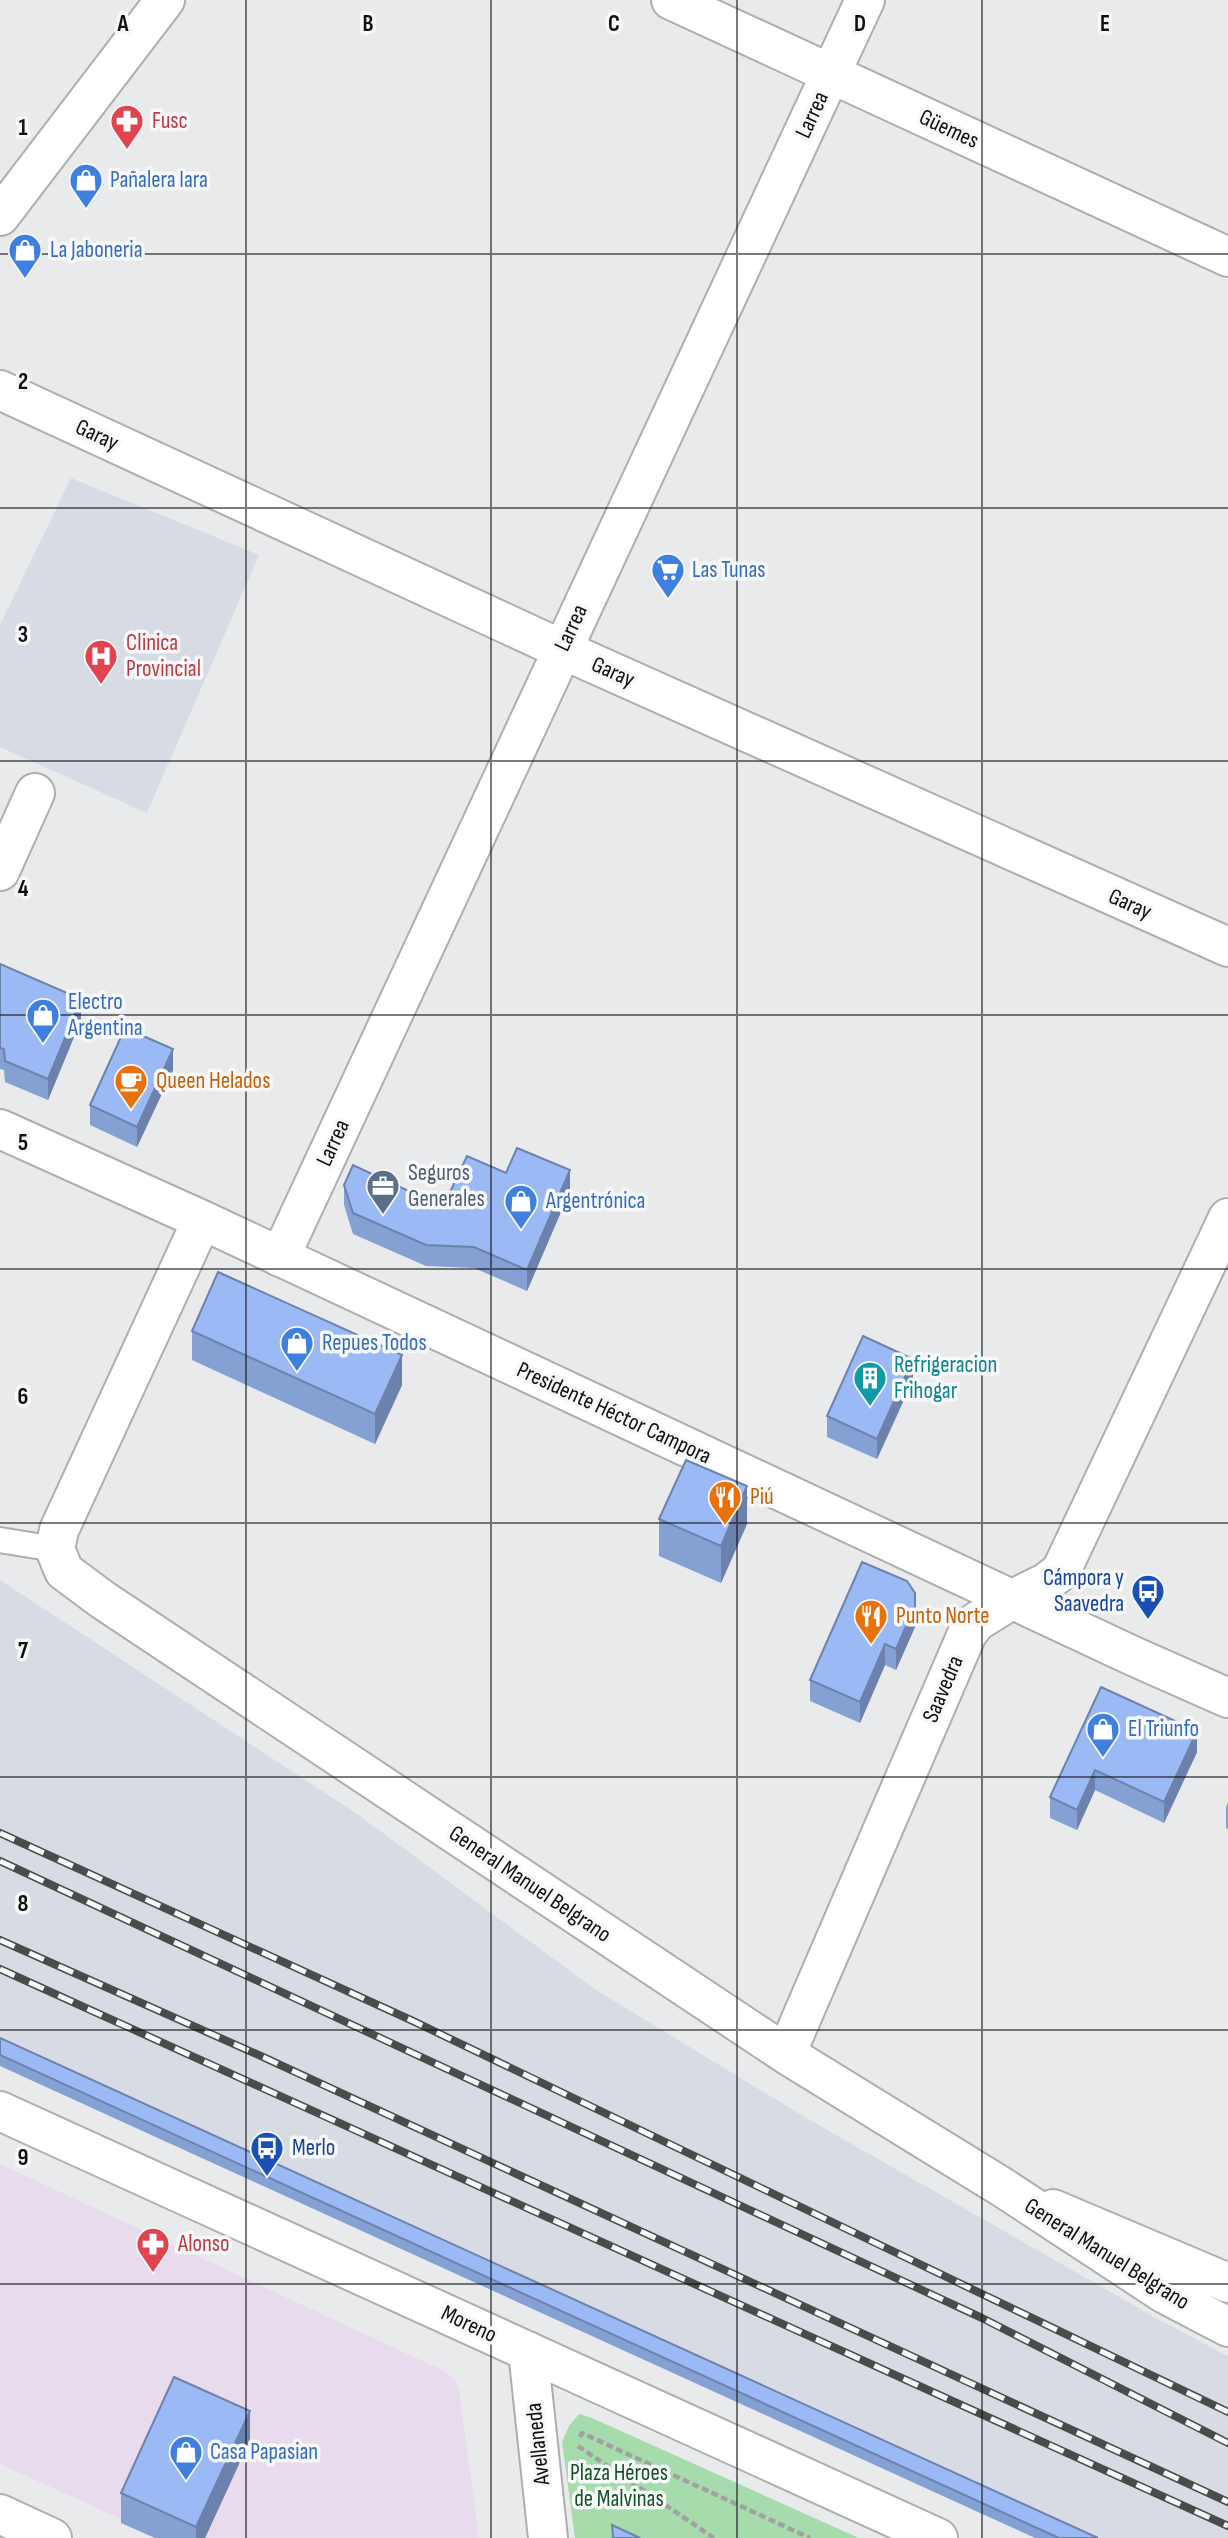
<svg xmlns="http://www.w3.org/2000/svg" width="1228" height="2538" font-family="'Sofia Sans Condensed',sans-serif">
	<rect width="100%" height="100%" fill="#e9eaec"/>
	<path fill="#e9dbee" d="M0,2164L444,2371L456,2381L459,2390L479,2538H163L0,2464Z"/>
	<path fill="#d7dce4" d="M71,478L259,555L147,813L0,747V625Z
		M0,1580L357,1814L596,1990L808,2119L1156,2318L1228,2356V2538H1075L0,2049Z"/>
	<path fill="#a6dcab" d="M579,2414L592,2418L859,2538H575L562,2442L569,2426Z"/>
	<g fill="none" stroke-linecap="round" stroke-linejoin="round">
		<defs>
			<path id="lane" d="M0,1540L55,1549"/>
			<path id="street" d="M671,0L1228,257
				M0,390L561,649L1228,947
				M0,871L35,793
				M280,1257L865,0
				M1013,1599L1047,1582L1061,1571L1228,1218
				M0,2111L938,2538
				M1053,2209L1228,2283
				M528,2351L548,2538"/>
			<path id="secondary" d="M0,216L165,0
				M0,1129L202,1220L1133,1656L1228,1698
				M202,1220L59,1530L55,1549L64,1571L103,1600L786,2054L1002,2187L1165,2294L1228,2327
				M786,2054L967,1634L976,1622L1013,1599"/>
			<path id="primary" d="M0,2514L52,2538"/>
		</defs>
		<use href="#lane" stroke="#adaeaf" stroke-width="28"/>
		<use href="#street" stroke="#adaeaf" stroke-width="42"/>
		<use href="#secondary" stroke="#adaeaf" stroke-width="42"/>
		<use href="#primary" stroke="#adaeaf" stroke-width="42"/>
		<path stroke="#a1a1a3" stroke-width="4.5" stroke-dasharray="7 3.5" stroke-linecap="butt" d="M580,2437L582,2433L810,2538
			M578,2446L714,2538"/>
		<use href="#lane" stroke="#fff" stroke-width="24"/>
		<use href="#street" stroke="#fff" stroke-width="38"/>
		<use href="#secondary" stroke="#fff" stroke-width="38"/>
		<use href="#primary" stroke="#fff" stroke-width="38"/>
		<defs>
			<path id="rail" d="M0,1833L413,2021L1228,2412
				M0,1861L982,2318L1228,2443
				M0,1940L263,2057L1228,2502
				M0,1969L1228,2526"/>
		</defs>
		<use href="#rail" stroke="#4b4b4c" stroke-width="8"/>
		<use href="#rail" stroke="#f7f8f9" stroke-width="5" stroke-dasharray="16" stroke-linecap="butt"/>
	</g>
	<path fill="#85a0d3" d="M0,964L81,1020L48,1100L5,1082L4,1070L0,1069Z
		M173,1070L137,1147L90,1125V1105Z
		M506,1173L570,1191L527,1291L474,1268L426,1266L353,1234L344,1205V1185L443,1207Z
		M192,1331L402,1385L375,1444L192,1360Z
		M913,1380L877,1459L827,1437V1416Z
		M659,1519L747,1524L721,1583L659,1556Z
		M915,1627L896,1670L885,1665L860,1723L810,1701V1680Z
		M1101,1687L1197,1752L1164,1823L1095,1790L1077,1830L1050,1818V1797Z
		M1228,1802V1829L1226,1828V1807Z
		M0,2038L1098,2538H1035L0,2066Z
		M250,2440L205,2538H155L121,2523V2493Z"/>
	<path fill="#6c82ac" d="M81,999V1020L48,1100V1079Z
		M173,1049V1070L137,1147V1127Z
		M570,1170V1191L527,1291V1270Z
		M402,1355V1385L375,1444V1414Z
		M913,1359V1380L877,1459V1439Z
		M747,1486V1524L721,1583V1546Z
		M915,1606V1627L896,1670V1649Z
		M885,1644V1665L860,1723V1702Z
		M1197,1731V1752L1164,1823V1802Z
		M1095,1770V1790L1077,1830V1810Z
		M250,2411V2440L205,2538H196V2527Z"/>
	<path fill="#9bbaf5" stroke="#6c82ac" stroke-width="2" d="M0,964L81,999L48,1079L5,1061L4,1049L0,1048Z
		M125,1028L173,1049L137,1127L90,1105Z
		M517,1148L570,1170L527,1270L474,1247L426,1245L353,1213L344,1185L353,1165L443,1207L467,1156L506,1173Z
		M218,1272L402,1355L375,1414L192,1331Z
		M863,1336L913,1359L877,1439L827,1416Z
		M686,1460L747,1486L721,1546L659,1519Z
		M862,1562L907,1581L915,1593V1606L896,1649L885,1644L860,1702L810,1680Z
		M1101,1687L1197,1731L1164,1802L1095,1770L1077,1810L1050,1797Z
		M0,2038L1098,2538H1059L0,2055Z
		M174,2377L250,2411L196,2527L121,2493Z
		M612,2525L640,2538H613Z"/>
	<path fill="none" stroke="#0f0f10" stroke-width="2" stroke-opacity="0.55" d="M246,0V2538M491,0V2538M737,0V2538M982,0V2538M0,254H1228M0,508H1228M0,761H1228M0,1015H1228M0,1269H1228M0,1523H1228M0,1777H1228M0,2030H1228M0,2284H1228"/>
	<defs>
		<symbol id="pharmacy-pin" viewBox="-11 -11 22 30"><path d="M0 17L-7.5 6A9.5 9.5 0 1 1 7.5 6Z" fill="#e0444e" stroke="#f7f8f9"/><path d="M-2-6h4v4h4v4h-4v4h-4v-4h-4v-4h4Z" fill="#fff"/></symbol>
		<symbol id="shop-pin" viewBox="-11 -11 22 30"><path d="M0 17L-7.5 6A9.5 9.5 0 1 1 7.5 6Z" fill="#3f7fe0" stroke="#f7f8f9"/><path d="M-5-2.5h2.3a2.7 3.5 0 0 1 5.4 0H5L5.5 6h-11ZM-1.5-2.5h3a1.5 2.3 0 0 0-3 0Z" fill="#fff"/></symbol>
		<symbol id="supermarket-pin" viewBox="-11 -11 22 30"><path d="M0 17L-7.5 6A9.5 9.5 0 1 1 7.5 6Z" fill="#3f7fe0" stroke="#f7f8f9"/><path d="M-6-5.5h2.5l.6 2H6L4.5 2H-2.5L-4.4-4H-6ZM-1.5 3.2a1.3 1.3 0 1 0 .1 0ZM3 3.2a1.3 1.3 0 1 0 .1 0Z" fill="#fff"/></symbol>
		<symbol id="hospital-pin" viewBox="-11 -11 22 30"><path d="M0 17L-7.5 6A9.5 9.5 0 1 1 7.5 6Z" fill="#e0444e" stroke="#f7f8f9"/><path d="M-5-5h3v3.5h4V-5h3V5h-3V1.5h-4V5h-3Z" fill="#fff"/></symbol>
		<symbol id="cafe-pin" viewBox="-11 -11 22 30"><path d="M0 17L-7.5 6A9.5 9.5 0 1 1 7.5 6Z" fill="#e8710a" stroke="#f7f8f9"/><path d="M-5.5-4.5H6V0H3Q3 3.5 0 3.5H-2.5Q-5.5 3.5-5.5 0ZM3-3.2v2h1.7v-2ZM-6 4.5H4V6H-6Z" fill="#fff"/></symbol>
		<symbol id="office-pin" viewBox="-11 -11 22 30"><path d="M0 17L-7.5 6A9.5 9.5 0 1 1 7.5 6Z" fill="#5c6f8a" stroke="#f7f8f9"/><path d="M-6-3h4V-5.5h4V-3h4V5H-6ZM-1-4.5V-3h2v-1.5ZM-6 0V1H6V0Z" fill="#fff"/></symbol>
		<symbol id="building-pin" viewBox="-11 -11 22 30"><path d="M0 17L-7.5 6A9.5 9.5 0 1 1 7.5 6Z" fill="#0f9aa8" stroke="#f7f8f9"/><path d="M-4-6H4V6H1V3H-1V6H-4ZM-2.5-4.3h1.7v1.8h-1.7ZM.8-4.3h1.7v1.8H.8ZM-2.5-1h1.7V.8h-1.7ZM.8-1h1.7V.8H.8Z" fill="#fff"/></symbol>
		<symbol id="restaurant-pin" viewBox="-11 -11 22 30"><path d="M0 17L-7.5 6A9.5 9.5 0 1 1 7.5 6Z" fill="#e8710a" stroke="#f7f8f9"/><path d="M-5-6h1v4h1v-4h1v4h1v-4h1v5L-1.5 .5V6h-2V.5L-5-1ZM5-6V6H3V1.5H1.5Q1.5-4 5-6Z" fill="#fff"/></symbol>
		<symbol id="bus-pin" viewBox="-11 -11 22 30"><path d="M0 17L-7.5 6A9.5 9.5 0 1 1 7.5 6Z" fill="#1a4fb4" stroke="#f7f8f9"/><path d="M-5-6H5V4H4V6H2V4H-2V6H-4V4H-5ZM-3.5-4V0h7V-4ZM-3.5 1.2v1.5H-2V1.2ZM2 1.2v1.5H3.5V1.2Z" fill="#fff"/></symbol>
	</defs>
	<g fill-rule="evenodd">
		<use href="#pharmacy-pin" x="108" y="102" width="38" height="52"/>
		<use href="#shop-pin" x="67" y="161" width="38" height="52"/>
		<use href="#shop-pin" x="6" y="231" width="38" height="52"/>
		<use href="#supermarket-pin" x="649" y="551" width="38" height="52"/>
		<use href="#hospital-pin" x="82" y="637" width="38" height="52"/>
		<use href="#shop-pin" x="24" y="996" width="38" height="52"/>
		<use href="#cafe-pin" x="112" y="1062" width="38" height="52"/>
		<use href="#office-pin" x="364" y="1167" width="38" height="52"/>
		<use href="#shop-pin" x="502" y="1182" width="38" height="52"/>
		<use href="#shop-pin" x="278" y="1324" width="38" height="52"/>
		<use href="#building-pin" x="851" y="1359" width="38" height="52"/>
		<use href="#restaurant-pin" x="706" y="1478" width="38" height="52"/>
		<use href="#bus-pin" x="1129" y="1572" width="38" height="52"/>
		<use href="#restaurant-pin" x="852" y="1597" width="38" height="52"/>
		<use href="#shop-pin" x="1084" y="1710" width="38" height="52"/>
		<use href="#bus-pin" x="248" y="2129" width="38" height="52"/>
		<use href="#pharmacy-pin" x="134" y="2225" width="38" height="52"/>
		<use href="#shop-pin" x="167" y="2433" width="38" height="52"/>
	</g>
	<g text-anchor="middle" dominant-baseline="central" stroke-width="7" stroke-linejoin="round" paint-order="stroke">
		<g font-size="23" fill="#0f0f10" stroke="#f7f8f9">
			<text transform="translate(812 115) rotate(-65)">Larrea</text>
			<text transform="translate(949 129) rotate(25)">Güemes</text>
			<text transform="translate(97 435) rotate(25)">Garay</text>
			<text transform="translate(571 628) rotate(-65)">Larrea</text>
			<text transform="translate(613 672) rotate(24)">Garay</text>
			<text transform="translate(1130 904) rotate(24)">Garay</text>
			<text transform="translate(333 1143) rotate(-65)">Larrea</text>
			<text transform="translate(614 1413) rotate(25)">Presidente Héctor Campora</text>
			<text transform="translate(943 1689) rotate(-67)">Saavedra</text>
			<text transform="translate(530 1884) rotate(34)">General Manuel Belgrano</text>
			<text transform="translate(1107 2254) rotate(32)">General Manuel Belgrano</text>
			<text transform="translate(469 2324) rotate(25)">Moreno</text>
			<text transform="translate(538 2444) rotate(-96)">Avellaneda</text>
		</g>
		<g font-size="23" fill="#be3a42" stroke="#f7f8f9" text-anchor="start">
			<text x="152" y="121">Fusc</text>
			<text x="126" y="643">Clinica<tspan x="126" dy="26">Provincial</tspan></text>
			<text x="178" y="2244">Alonso</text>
		</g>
		<g font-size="23" fill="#366cbe" stroke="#f7f8f9" text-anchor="start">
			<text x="110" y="180">Pañalera Iara</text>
			<text x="50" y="250">La Jaboneria</text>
			<text x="692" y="570">Las Tunas</text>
			<text x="68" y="1002">Electro<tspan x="68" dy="26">Argentina</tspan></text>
			<text x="546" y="1201">Argentrónica</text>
			<text x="322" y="1343">Repues Todos</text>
			<text x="1128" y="1729">El Triunfo</text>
			<text x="210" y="2452">Casa Papasian</text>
		</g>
		<g font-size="23" fill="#c56008" stroke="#f7f8f9" text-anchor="start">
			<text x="156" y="1081">Queen Helados</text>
			<text x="750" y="1497">Piú</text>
			<text x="896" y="1616">Punto Norte</text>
		</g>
		<g font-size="23" fill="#4e5e75" stroke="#f7f8f9" text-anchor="start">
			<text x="408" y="1173">Seguros<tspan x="408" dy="26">Generales</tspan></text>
		</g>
		<g font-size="23" fill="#0d838f" stroke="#f7f8f9" text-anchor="start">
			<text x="894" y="1365">Refrigeracion<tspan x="894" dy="26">Frihogar</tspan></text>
		</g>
		<g font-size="23" fill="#164399" stroke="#f7f8f9" text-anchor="end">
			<text x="1124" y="1578">Cámpora y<tspan x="1124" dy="26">Saavedra</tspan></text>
			<text x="292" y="2148" text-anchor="start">Merlo</text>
		</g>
		<g font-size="23" fill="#165122" stroke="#f7f8f9">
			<text x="619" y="2473">Plaza Héroes<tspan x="619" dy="26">de Malvinas</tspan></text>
		</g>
	</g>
	<g font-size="23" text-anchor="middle" font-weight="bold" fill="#0f0f10" stroke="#f7f8f9" stroke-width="7" stroke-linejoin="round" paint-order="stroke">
		<text x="123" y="31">A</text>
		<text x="368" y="31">B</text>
		<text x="614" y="31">C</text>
		<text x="860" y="31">D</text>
		<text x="1105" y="31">E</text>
		<text x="23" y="135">1</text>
		<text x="23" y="389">2</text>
		<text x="23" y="642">3</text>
		<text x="23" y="896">4</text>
		<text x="23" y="1150">5</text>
		<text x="23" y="1404">6</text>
		<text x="23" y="1658">7</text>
		<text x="23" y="1911">8</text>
		<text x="23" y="2165">9</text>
	</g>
</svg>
